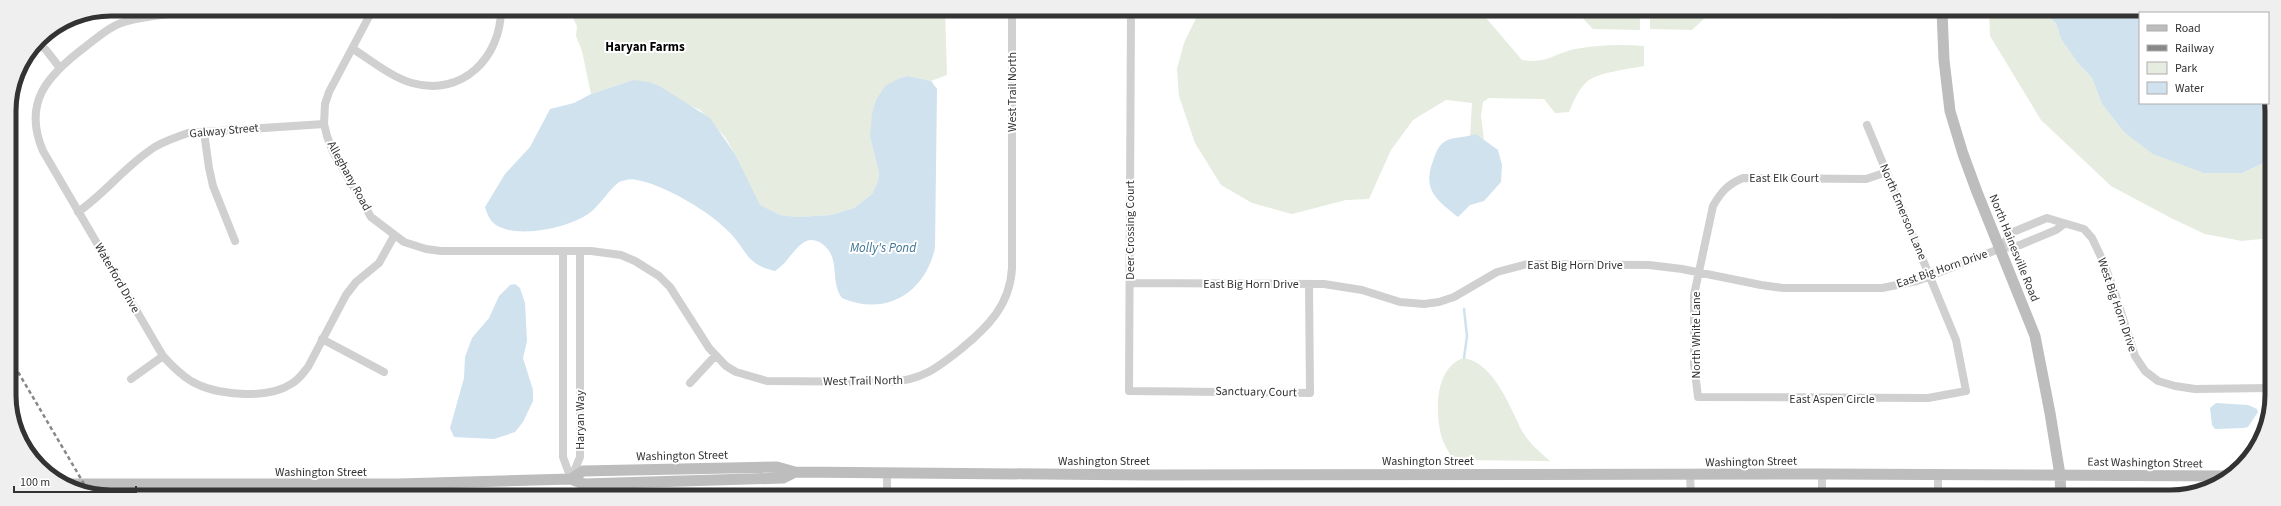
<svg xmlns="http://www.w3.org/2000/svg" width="2281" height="506" font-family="'Source Sans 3',sans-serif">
	<rect width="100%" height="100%" fill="#fff"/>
	<path fill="#e6ecdf" d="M574,9L945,10L947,75L931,81L908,76L900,78L870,137L879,173L878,181L872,194L854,208L831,215L797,217L780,215L759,205L735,154L725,137L700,110L633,80L591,94L582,51L576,36L577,26L573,18Z
		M1200,10H1474L1487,19L1522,60C1547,64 1553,54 1575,49C1598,45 1621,44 1644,46V66C1628,69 1602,72 1589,80C1579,87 1574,101 1569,112L1555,113L1544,99L1489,98L1483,102L1481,116L1484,140L1476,134L1470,137L1472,103L1446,100L1413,120L1391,150L1369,199L1346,200L1292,214L1252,203L1221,185L1195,143L1179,96L1177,69L1184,43Z
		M1575,10H1640V30L1593,29Z
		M1650,10H1710L1709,14L1692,30L1650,29Z
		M1820,11H1873C1859,20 1841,19 1825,18Z
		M1989,11H2041L2056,23L2061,39L2077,62L2092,78L2102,104L2124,132L2242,173L2270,160V238L2242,241L2205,234L2173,219L2111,186L2041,120L1990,36Z
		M1464,358C1494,363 1510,407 1522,431C1529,443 1540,452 1550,461L1453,460C1449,452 1443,443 1441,435C1435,410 1435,367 1464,358Z"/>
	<path fill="#cfe2ee" d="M2041,11H2190L2194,13H2140V103H2268V87L2270,91V160L2242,173H2204L2153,154L2124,132L2102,104L2092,78L2077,62L2061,39L2056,23Z
		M908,76L931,81L937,89L935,248C925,293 886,317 842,298C829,281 842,257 821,243C816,240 811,239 806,241C793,248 788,263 775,271C744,264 748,250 728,231C709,211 664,185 637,180C631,178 625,180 619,182C609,190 602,202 592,211C572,228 518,239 496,225C489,220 487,213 485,207L505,174L530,147L550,109L574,103L591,94L633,80L649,82L661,87L710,118L735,154L760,205L780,215L797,217L831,215L854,208L872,194L878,181L879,173L870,137L872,114L876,100L885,86L900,78Z
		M1476,134L1498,150L1502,165L1501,182L1484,201L1470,205L1458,217C1437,200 1422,190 1433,161C1435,155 1438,146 1444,142C1453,136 1466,138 1476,134Z
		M515,284L520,288L525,303L527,341L523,358L533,390V401L523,422L515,432L494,439L454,437L450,428L464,378L465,357L472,338L489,318L499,296L510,285Z
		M2216,403L2248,405L2257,409L2258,412L2248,427L2244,428L2215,429L2212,425L2210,408Z"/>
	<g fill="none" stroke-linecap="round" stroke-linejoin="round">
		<path stroke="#cfe2ee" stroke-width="2.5" d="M1464,309L1467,336L1464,358"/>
		<path stroke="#d0d0d0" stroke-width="8" d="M220,9C193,13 145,14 121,23C107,28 96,39 85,47C48,75 22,102 43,151L163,356C171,365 180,374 191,381C215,395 267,400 291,384C299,380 303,373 308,367L346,295L356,282L379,263L394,236
			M373,9L329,92L325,104L324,124L327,136L333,152L371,217L404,242L426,249L441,251H591L621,255L635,261L659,276L670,287L709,348L726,366L736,372L767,381L890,382C922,380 937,368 961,349C988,327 1010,305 1012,268V10
			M1131,10L1129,391L1310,393L1309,284
			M37,42L46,50L60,68
			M353,49C371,60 391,77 412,83C462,97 501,58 501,9
			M1867,125L1956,340L1966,391L1928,398L1698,397L1694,364V295L1713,206C1721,192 1728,184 1743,178L1866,179L1887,172
			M204,132L209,168L213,186L235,241
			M78,212C104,194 123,169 149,151C160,142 175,138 188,133L324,124
			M1999,249L2013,232L2047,218L2084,229L2092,238L2102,259L2114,290L2135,356L2145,371L2158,381L2175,386L2195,389L2270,388
			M563,251V457L571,479
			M1130,283L1324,284L1362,290L1400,302L1424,304L1439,302L1454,297L1497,272L1527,264L1649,265L1682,269L1761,285L1783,288H1882L1917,281L1999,249L2020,245L2056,230L2064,224
			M322,339L384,372
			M131,379L163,356
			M690,383L715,356
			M887,472V496
			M1690,475L1691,496
			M571,479L580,457V251
			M1822,497V474
			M1938,497V475"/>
		<path stroke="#bdbdbd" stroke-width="11" d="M1942,11L1944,60L1950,111L1963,154L1977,192L2035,336L2050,413L2060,475L2061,497
			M571,479L583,471L777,467L795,472L1149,475L1822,474L2230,476
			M71,484H399L571,479L584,484L783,478L795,472"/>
		<path stroke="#888" stroke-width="2.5" stroke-dasharray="4 3" stroke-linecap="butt" d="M11,360L90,494"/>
	</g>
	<g text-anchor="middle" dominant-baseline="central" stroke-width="4" stroke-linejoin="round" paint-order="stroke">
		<g font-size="12" fill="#333" stroke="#fff">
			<text transform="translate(1012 92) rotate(-90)">West Trail North</text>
			<text transform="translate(224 131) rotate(-5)">Galway Street</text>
			<text transform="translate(349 176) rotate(61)">Alleghany Road</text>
			<text x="1784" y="178">East Elk Court</text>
			<text transform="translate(1903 212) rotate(67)">North Emerson Lane</text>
			<text transform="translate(1130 230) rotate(-90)">Deer Crossing Court</text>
			<text transform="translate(2014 248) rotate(68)">North Hainesville Road</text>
			<text x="1575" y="265">East Big Horn Drive</text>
			<text transform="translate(1942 269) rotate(-19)">East Big Horn Drive</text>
			<text transform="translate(117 278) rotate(60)">Waterford Drive</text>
			<text x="1251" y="284">East Big Horn Drive</text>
			<text transform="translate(2117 305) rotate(71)">West Big Horn Drive</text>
			<text transform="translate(1696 335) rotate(-90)">North White Lane</text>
			<text transform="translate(863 381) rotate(-1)">West Trail North</text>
			<text transform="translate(1256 392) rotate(1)">Sanctuary Court</text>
			<text x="1832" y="399">East Aspen Circle</text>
			<text transform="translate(580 420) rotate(-90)">Haryan Way</text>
			<text transform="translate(682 456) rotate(-1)">Washington Street</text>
			<text x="1104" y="461">Washington Street</text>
			<text x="1428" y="461">Washington Street</text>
			<text transform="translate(1751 462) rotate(-1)">Washington Street</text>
			<text transform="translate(2145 463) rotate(1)">East Washington Street</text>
			<text x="321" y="472">Washington Street</text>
		</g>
		<g font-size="13" font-weight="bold" fill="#000" stroke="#fff">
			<text x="645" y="47">Haryan Farms</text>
		</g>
		<g font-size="13" font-style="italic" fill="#3f7597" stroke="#fff">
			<text x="883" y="248">Molly's Pond</text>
		</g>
	</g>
	<path d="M0 0H2281V506H0ZM111 16H2170A95 95 0 0 1 2265 111V395A95 95 0 0 1 2170 490H111A95 95 0 0 1 16 395V111A95 95 0 0 1 111 16Z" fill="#efefef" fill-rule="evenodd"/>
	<path fill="none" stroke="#333" stroke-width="5" d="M111 16H2170A95 95 0 0 1 2265 111V395A95 95 0 0 1 2170 490H111A95 95 0 0 1 16 395V111A95 95 0 0 1 111 16Z"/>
	<rect x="2139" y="12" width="130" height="92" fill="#ffffff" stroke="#adadad"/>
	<rect x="2147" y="25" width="20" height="6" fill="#bdbdbd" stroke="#adadad"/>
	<text x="2175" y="32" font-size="12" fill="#333333">Road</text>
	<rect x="2147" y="45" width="20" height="6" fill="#888888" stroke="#adadad"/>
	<text x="2175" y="52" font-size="12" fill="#333333">Railway</text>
	<rect x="2147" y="62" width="20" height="12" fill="#e6ecdf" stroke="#adadad"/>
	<text x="2175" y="72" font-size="12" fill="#333333">Park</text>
	<rect x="2147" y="82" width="20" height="12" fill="#cfe2ee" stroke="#adadad"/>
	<text x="2175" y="92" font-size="12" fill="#333333">Water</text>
	<path d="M14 486v6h122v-6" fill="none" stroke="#333333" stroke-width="2"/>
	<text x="20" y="486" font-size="12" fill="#333333" stroke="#ffffff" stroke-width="3" paint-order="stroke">100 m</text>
</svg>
